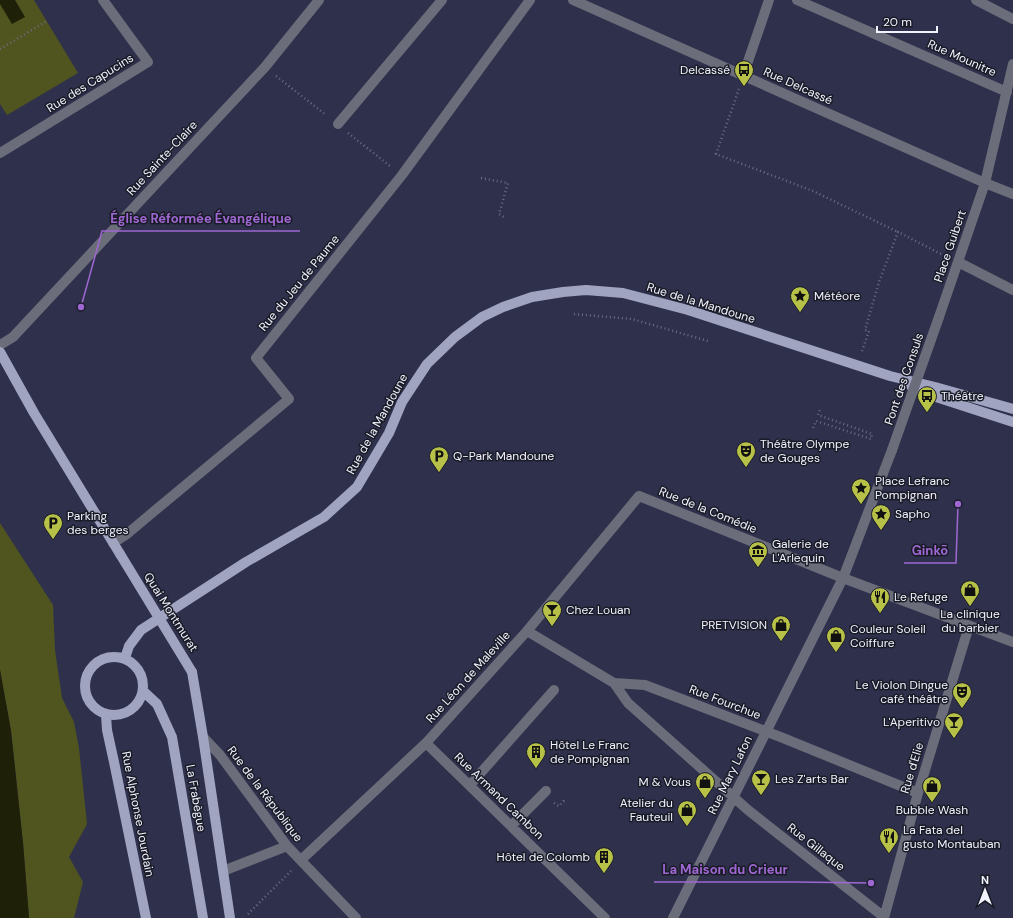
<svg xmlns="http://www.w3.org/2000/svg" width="1013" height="918" font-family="'DM Sans',sans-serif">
	<rect width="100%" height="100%" fill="#2f314c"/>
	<path fill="#50541f" d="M0,0H34L78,73L7,115L0,104Z
		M0,523L53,605L55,650L62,698L74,722L79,748L87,824L69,857L83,882L74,918H29L23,843L11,731L0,670Z"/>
	<path fill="#1e2008" d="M0,0H15L25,17L12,24L0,4Z
		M0,670L11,731L23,843L29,918H0Z"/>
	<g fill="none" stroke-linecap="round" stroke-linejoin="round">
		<path stroke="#6b6d83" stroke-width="2.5" stroke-dasharray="1 3" stroke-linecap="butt" d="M0,49L47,21
			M276,76L326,115
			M739,89L716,154L813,191L898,232
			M348,133L390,166
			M481,178L508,183L499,214L505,218
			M574,314L632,319L708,341
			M862,351L869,331L865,330L879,282L898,232L945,256
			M813,428L816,421L871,439L872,434L818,415L820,410
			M554,803L559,806L564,801L566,802
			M248,914L291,871"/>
		<path stroke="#6b6d7a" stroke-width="10" d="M573,0L985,183L1013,194
			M797,0L1007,92
			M976,0L1013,19
			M743,76L769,0
			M338,124L442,0
			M0,153L148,62L103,0
			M958,262L1013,290
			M939,317L985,183L1013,64
			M0,345L13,337L265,67L319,0
			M113,543L127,534L146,518L289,399L256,358L402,175L530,0
			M527,631L614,683L645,685L783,738L918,793
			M614,683L628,703L748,810L884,917
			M203,737L220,755L287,846L356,918
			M426,743L605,918
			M470,785L554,690
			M511,826L546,791
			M301,860L426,743L527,631L639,496L843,578L1013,642
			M223,871L287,846
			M673,918L843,578L892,450
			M884,918L918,793L969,626"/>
		<path stroke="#a0a4c0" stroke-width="10" d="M0,352L34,413L120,554
			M911,386L933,396L1013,422
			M85 686a29 29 0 1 1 58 0a29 29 0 1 1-58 0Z
			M125,658L129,646L141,630L246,562L324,517L357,487L389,433L402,402L427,364L455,337L482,317L503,307L532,297L563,292L586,290L623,293L688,310L890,376L935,387L1013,409
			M192,672L203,737L230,918
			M143,691L157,704L172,737L203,918
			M106,715L107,730L114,762L146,918"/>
		<path stroke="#6b6d7a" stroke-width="10" d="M892,450L939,317"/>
		<path stroke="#a0a4c0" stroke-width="10" d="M120,554L192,672"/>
	</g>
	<defs>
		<symbol id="bus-pin" viewBox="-11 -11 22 30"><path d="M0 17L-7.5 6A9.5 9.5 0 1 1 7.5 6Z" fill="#b7c147" stroke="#191b27"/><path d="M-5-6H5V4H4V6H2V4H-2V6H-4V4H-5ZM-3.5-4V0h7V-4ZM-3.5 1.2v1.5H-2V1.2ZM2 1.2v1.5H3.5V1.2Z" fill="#111"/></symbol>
		<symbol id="sight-pin" viewBox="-11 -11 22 30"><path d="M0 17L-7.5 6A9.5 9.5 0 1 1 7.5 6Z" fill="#b7c147" stroke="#191b27"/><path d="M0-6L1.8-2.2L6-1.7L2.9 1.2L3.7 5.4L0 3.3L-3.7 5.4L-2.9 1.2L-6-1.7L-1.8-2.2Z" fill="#111"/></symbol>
		<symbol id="theatre-pin" viewBox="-11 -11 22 30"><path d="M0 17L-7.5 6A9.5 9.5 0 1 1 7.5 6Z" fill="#b7c147" stroke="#191b27"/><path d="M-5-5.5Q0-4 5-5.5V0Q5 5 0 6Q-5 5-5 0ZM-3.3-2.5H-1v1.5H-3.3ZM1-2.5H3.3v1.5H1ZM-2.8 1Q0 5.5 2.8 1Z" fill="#111"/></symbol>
		<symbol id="parking-pin" viewBox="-11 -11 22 30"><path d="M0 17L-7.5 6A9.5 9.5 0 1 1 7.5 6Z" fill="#b7c147" stroke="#191b27"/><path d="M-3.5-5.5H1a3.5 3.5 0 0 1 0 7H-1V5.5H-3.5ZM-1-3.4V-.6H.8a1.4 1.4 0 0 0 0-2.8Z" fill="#111"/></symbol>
		<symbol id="museum-pin" viewBox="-11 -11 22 30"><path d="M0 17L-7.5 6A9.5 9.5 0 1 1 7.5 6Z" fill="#b7c147" stroke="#191b27"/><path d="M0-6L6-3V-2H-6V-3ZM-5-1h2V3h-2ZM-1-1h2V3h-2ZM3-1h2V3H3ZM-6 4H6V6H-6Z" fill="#111"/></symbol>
		<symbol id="shop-pin" viewBox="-11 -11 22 30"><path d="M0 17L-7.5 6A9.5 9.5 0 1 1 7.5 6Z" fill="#b7c147" stroke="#191b27"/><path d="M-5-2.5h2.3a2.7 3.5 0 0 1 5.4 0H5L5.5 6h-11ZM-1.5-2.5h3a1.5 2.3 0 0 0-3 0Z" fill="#111"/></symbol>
		<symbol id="restaurant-pin" viewBox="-11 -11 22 30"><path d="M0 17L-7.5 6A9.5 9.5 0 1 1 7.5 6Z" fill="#b7c147" stroke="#191b27"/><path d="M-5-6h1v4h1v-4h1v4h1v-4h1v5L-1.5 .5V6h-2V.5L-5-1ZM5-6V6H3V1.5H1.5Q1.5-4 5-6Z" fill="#111"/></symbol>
		<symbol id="bar-pin" viewBox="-11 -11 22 30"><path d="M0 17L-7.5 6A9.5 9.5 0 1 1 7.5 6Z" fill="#b7c147" stroke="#191b27"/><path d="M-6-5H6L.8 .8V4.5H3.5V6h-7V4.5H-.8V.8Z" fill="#111"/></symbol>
		<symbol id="building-pin" viewBox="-11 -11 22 30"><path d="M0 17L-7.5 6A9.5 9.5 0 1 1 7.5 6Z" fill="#b7c147" stroke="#191b27"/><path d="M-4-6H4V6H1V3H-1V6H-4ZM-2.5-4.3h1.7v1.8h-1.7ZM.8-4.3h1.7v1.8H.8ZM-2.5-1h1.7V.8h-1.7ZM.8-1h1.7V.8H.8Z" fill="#111"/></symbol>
	</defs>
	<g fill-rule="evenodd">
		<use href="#bus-pin" x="733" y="59" width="22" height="30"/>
		<use href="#sight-pin" x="789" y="285" width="22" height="30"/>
		<use href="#bus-pin" x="916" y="385" width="22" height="30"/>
		<use href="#theatre-pin" x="735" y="440" width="22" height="30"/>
		<use href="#parking-pin" x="428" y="445" width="22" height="30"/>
		<use href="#sight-pin" x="850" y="477" width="22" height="30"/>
		<use href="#sight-pin" x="870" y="503" width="22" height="30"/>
		<use href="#parking-pin" x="42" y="512" width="22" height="30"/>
		<use href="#museum-pin" x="747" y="540" width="22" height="30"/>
		<use href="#shop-pin" x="959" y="579" width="22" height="30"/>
		<use href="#restaurant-pin" x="869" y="586" width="22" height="30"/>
		<use href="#bar-pin" x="541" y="599" width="22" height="30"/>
		<use href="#shop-pin" x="770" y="614" width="22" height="30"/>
		<use href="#shop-pin" x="825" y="625" width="22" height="30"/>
		<use href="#theatre-pin" x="951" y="681" width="22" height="30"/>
		<use href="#bar-pin" x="943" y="711" width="22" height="30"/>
		<use href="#building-pin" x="525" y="741" width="22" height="30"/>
		<use href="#bar-pin" x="750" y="768" width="22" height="30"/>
		<use href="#shop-pin" x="694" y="771" width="22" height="30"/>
		<use href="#shop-pin" x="921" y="775" width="22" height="30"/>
		<use href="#shop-pin" x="676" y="799" width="22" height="30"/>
		<use href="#restaurant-pin" x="878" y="826" width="22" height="30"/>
		<use href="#building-pin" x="593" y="846" width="22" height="30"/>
	</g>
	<g text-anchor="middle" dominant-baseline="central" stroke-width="3" stroke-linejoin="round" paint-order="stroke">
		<g font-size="12" fill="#f1f2fd" stroke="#191b27">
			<text transform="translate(962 58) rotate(24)">Rue Mounitre</text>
			<text transform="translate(90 83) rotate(-32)">Rue des Capucins</text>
			<text transform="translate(798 86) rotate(24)">Rue Delcassé</text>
			<text transform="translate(162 158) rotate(-47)">Rue Sainte-Claire</text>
			<text transform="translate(950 246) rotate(-71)">Place Guibert</text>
			<text transform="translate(299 283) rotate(-51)">Rue du Jeu de Paume</text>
			<text transform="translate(701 303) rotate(17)">Rue de la Mandoune</text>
			<text transform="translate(904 379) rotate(-71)">Pont des Consuls</text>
			<text transform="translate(377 424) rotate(-61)">Rue de la Mandoune</text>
			<text transform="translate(708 510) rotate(22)">Rue de la Comédie</text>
			<text transform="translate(171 612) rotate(58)">Quai Montmurat</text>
			<text transform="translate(468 677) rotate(-48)">Rue Léon de Maleville</text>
			<text transform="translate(725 702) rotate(21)">Rue Fourchue</text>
			<text transform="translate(912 768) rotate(-73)">Rue d'Elie</text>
			<text transform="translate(730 775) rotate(-64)">Rue Mary Lafon</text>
			<text transform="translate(265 794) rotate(53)">Rue de la République</text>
			<text transform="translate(499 796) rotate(44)">Rue Armand Cambon</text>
			<text transform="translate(196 798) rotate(80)">La Frabègue</text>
			<text transform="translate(138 814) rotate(79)">Rue Alphonse Jourdain</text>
			<text transform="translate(816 847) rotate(38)">Rue Gillaque</text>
		</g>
		<g font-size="12" fill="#f1f2fd" stroke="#191b27" text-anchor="start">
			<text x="730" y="70" text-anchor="end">Delcassé</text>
			<text x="814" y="296">Météore</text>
			<text x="941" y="396">Théâtre</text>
			<text x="760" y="444">Théâtre Olympe<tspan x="760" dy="14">de Gouges</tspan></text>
			<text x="453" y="456">Q-Park Mandoune</text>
			<text x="875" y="481">Place Lefranc<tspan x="875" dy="14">Pompignan</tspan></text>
			<text x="895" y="514">Sapho</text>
			<text x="67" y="516">Parking<tspan x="67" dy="14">des berges</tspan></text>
			<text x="772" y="544">Galerie de<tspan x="772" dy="14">L'Arlequin</tspan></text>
			<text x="894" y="597">Le Refuge</text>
			<text x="566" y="610">Chez Louan</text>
			<text x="970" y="614" text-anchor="middle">La clinique<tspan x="970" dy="14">du barbier</tspan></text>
			<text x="767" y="625" text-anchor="end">PRETVISION</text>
			<text x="850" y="629">Couleur Soleil<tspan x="850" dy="14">Coiffure</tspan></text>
			<text x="948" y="685" text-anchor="end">Le Violon Dingue<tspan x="948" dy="14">café théâtre</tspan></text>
			<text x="940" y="722" text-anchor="end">L'Aperitivo</text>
			<text x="550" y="745">Hôtel Le Franc<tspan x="550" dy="14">de Pompignan</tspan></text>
			<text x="775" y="779">Les Z'arts Bar</text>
			<text x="691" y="782" text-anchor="end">M &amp; Vous</text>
			<text x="673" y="803" text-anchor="end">Atelier du<tspan x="673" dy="14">Fauteuil</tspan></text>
			<text x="932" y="810" text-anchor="middle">Bubble Wash</text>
			<text x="903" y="830">La Fata del<tspan x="903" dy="14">gusto Montauban</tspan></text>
			<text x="590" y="857" text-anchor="end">Hôtel de Colomb</text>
		</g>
	</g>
	<path fill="none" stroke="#9e67d2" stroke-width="1.5" d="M81 307L102 231H300M958 504L956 563H904M871 883L796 882H654"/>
	<g fill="#9e67d2" stroke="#191b27" stroke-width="1.5">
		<circle cx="81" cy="307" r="4"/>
		<circle cx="958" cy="504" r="4"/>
		<circle cx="871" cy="883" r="4"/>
	</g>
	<g font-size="13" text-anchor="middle" font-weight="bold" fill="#9e67d2" stroke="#191b27" stroke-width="3" stroke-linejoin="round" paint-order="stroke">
		<text x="201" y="223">Église Réformée Évangélique</text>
		<text x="930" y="555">Ginkō</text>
		<text x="725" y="874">La Maison du Crieur</text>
	</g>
	<g transform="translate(985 890)" stroke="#191b27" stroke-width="3" paint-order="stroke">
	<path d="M0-3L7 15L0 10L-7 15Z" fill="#f1f2fd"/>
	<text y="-6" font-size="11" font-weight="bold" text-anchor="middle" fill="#f1f2fd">N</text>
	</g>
	<path d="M877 26v6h60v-6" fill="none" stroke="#f1f2fd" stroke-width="2"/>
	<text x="883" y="26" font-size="12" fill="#f1f2fd" stroke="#191b27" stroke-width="3" paint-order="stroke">20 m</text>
</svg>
